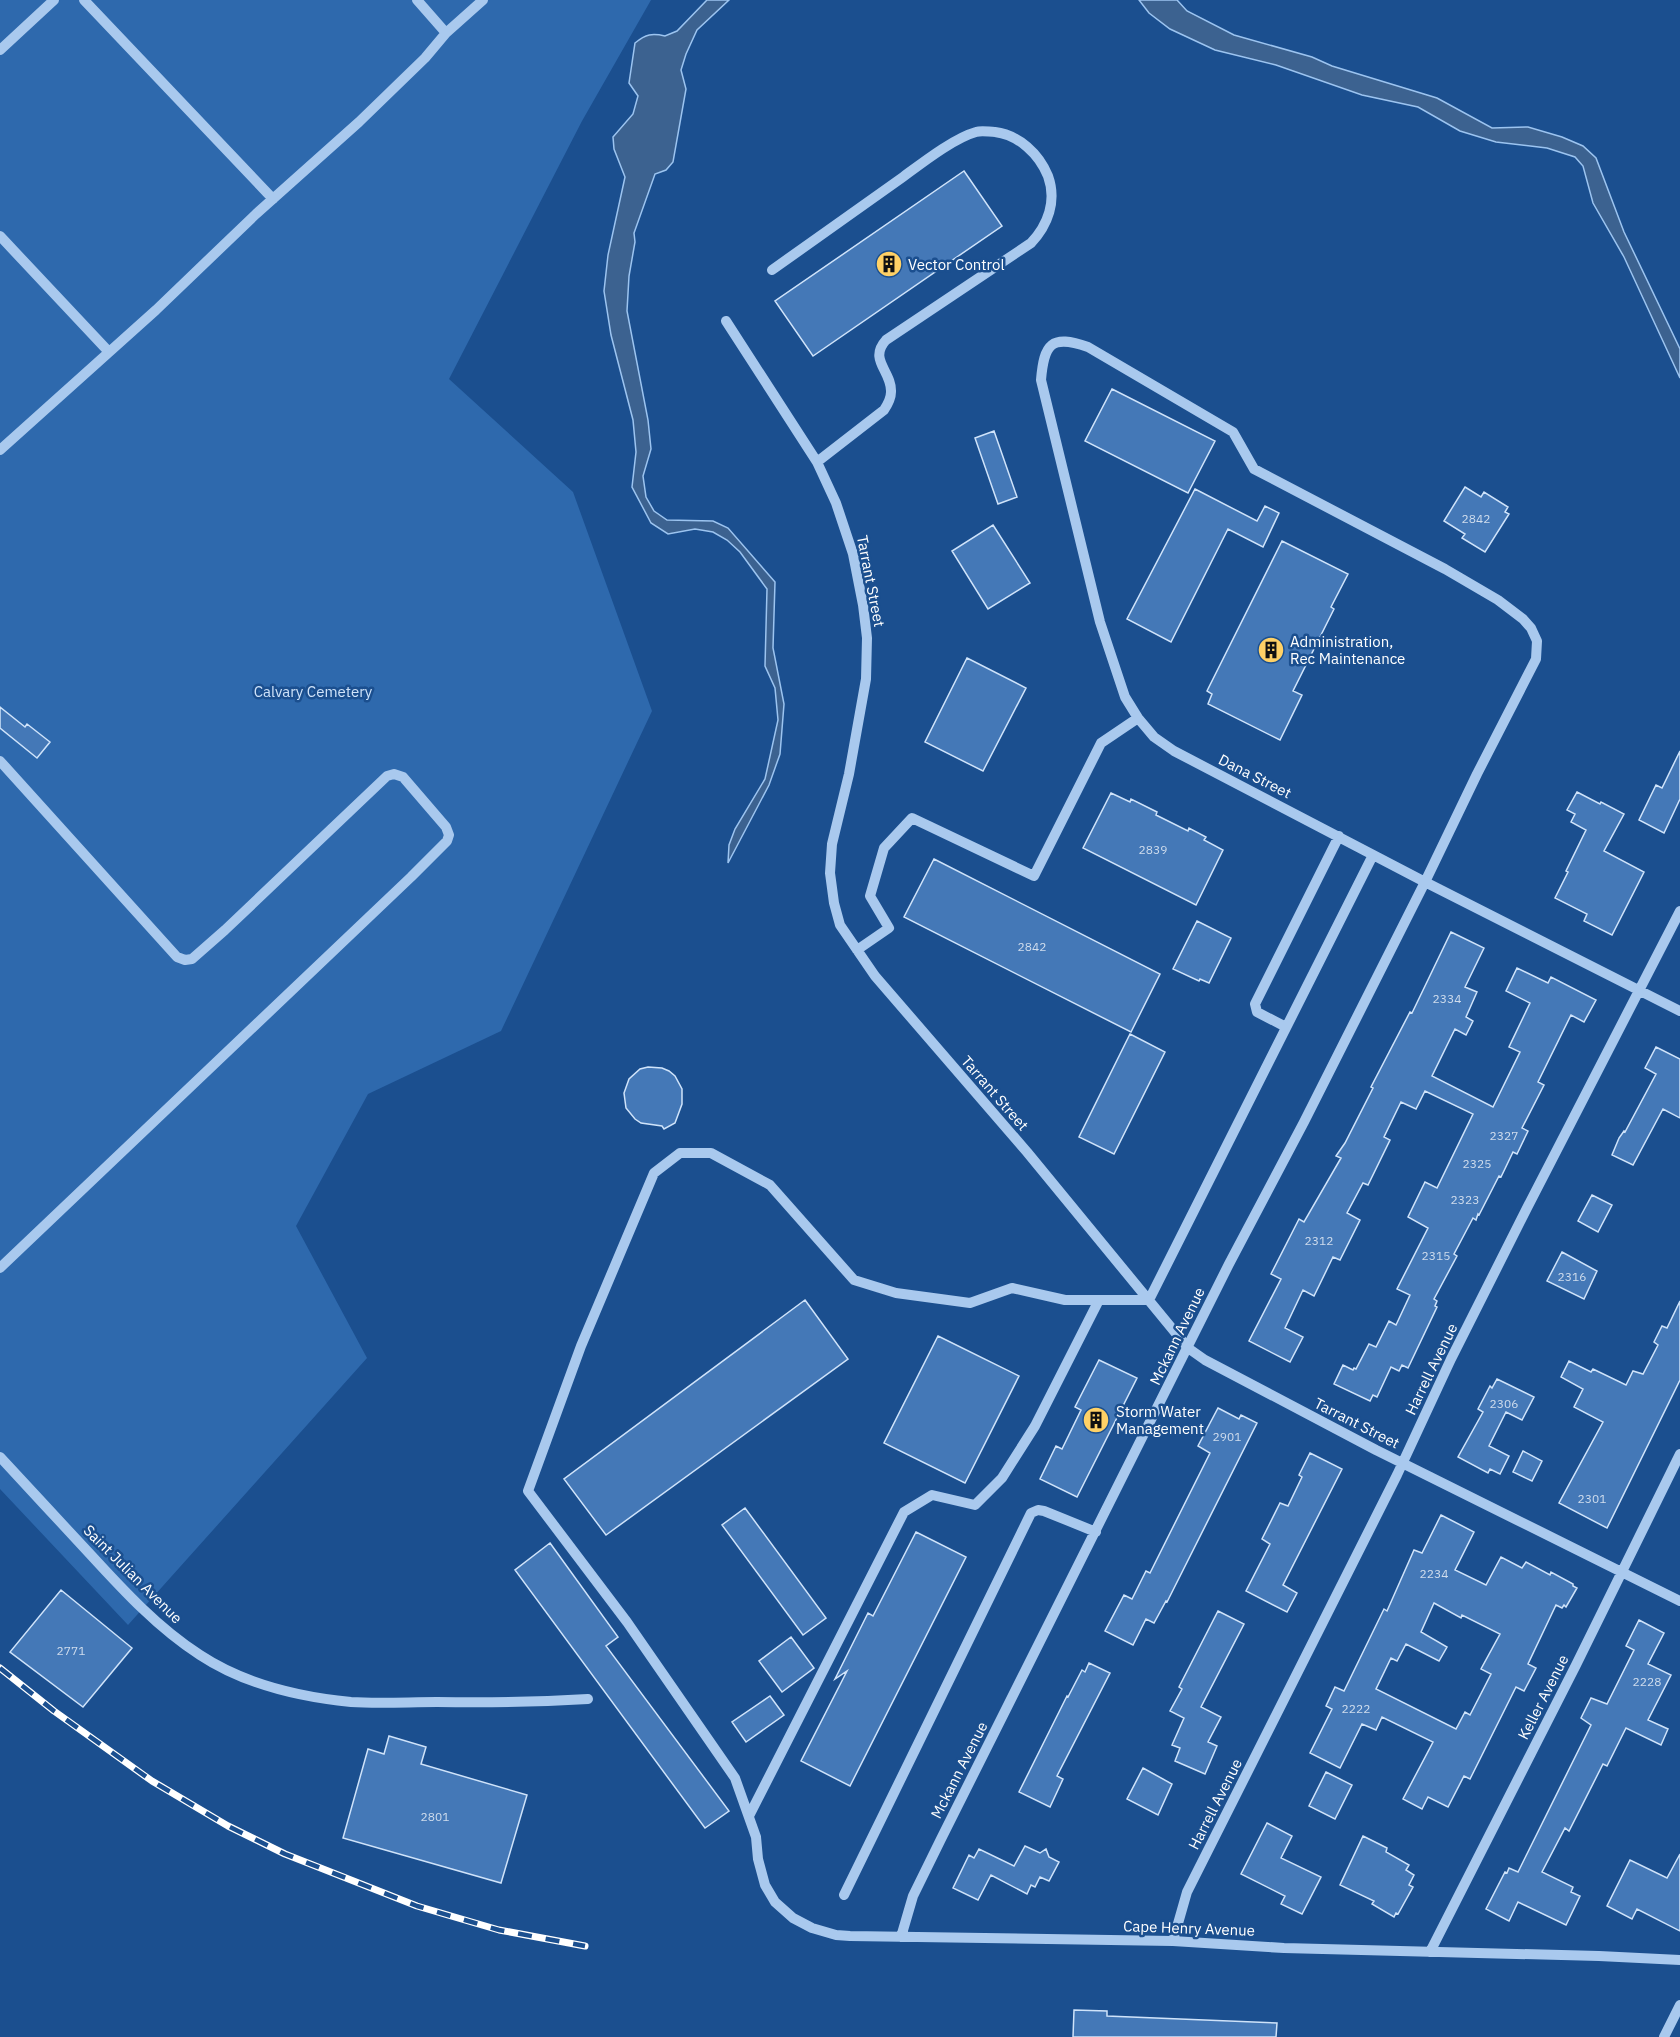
<svg xmlns="http://www.w3.org/2000/svg" width="1680" height="2037" font-family="'IBM Plex Sans',sans-serif">
	<rect width="100%" height="100%" fill="#1b4f8f"/>
	<path fill="#2e69ad" d="M0,0H651L582,121L449,379L573,492L652,711L501,1031L368,1094L296,1226L367,1358L128,1625L0,1489Z"/>
	<path fill="#3c6290" stroke="#9cc4f0" stroke-width="1.5" d="M707,0H729L697,30L686,54L681,70L686,89L673,162L666,170L655,174L634,233L635,242L629,276L627,311L648,420L651,449L643,476L646,497L654,511L667,520L713,521L728,528L775,582L773,648L784,704L780,754L769,785L728,863L729,845L735,829L765,779L778,720L775,688L765,666L767,589L740,552L727,540L713,532L695,529L668,534L651,523L632,487L636,452L633,420L611,335L604,291L608,255L625,177L614,149L613,137L633,114L638,96L629,83L635,43C646,34 652,33 665,36L677,31Z
		M1139,0H1177L1187,11L1234,35L1312,57L1332,66L1437,98L1492,128L1528,127L1562,137L1583,146L1596,158L1624,232L1680,349V378L1624,257L1593,203L1583,166L1575,157L1547,148L1496,142L1460,131L1418,107L1362,95L1276,65L1215,50L1170,29L1149,13Z"/>
	<path fill="#4478b7" stroke="#cfe3fa" stroke-width="1.5" fill-rule="evenodd" d="M964,171L1002,226L813,356L775,301Z
		M1112,389L1215,441L1188,493L1085,441Z
		M994,431L1017,497L998,504L975,438Z
		M1465,487L1481,497L1484,492L1508,507L1505,512L1509,514L1485,552L1462,538L1465,534L1444,521Z
		M1195,489L1257,521L1265,506L1279,513L1263,547L1228,529L1171,642L1127,619Z
		M993,525L1030,583L988,609L952,551Z
		M1282,541L1348,574L1331,607L1334,609L1293,691L1302,695L1280,740L1208,704L1212,694L1207,691Z
		M967,658L1026,688L983,771L925,742Z
		M0,707L25,727L27,724L50,742L37,758L0,728Z
		M1680,751V799L1664,833L1639,820L1656,785L1662,788Z
		M1577,792L1600,804L1601,802L1624,814L1604,851L1644,872L1612,935L1584,921L1587,914L1555,898L1568,872L1566,871L1586,830L1571,822L1575,814L1567,810Z
		M1111,793L1130,802L1131,799L1157,812L1156,815L1188,831L1189,828L1206,837L1204,840L1223,850L1196,905L1083,848Z
		M934,859L1160,974L1131,1032L904,917Z
		M1197,921L1231,938L1209,983L1200,979L1199,981L1173,969Z
		M1451,932L1484,948L1465,987L1477,992L1466,1017L1473,1021L1466,1035L1455,1029L1432,1076L1493,1107L1520,1052L1509,1047L1530,1003L1506,991L1517,968L1548,983L1551,977L1596,1000L1584,1022L1571,1015L1538,1082L1544,1085L1522,1128L1528,1131L1517,1154L1513,1152L1501,1177L1499,1176L1479,1215L1478,1214L1476,1220L1473,1218L1454,1254L1457,1256L1434,1299L1437,1301L1435,1306L1437,1307L1408,1368L1402,1365L1399,1371L1391,1367L1377,1397L1373,1395L1370,1401L1334,1384L1343,1365L1353,1370L1354,1368L1356,1369L1369,1344L1376,1347L1389,1321L1396,1325L1410,1295L1397,1289L1428,1228L1408,1217L1425,1182L1437,1188L1473,1114L1425,1091L1416,1109L1401,1102L1384,1137L1390,1140L1368,1185L1363,1183L1347,1213L1360,1220L1340,1260L1333,1257L1314,1296L1303,1290L1285,1328L1303,1337L1290,1362L1249,1341L1281,1279L1271,1274L1299,1219L1304,1222L1341,1158L1336,1156L1345,1143L1373,1088L1371,1087L1410,1012L1412,1013Z
		M1130,1034L1165,1052L1114,1154L1079,1137Z
		M1656,1047L1680,1059V1118L1663,1109L1633,1165L1612,1155L1619,1138L1624,1131L1625,1132L1656,1074L1645,1068Z
		M648,1067L662,1068L669,1071L675,1076L682,1089V1104L675,1123L664,1129L662,1126L641,1123L635,1119L626,1108L624,1093L629,1079L640,1069Z
		M1592,1195L1612,1205L1598,1232L1578,1221Z
		M1562,1252L1597,1271L1584,1299L1547,1281Z
		M805,1300L848,1359L606,1535L564,1479Z
		M1680,1301V1380L1607,1528L1559,1503L1603,1422L1574,1407L1583,1389L1561,1377L1569,1361L1591,1372L1593,1369L1626,1385L1633,1371L1643,1374L1658,1345L1654,1342L1662,1326L1667,1328Z
		M938,1336L1019,1376L965,1483L884,1443Z
		M1099,1360L1137,1378L1077,1497L1040,1479L1056,1446L1062,1449L1081,1410L1075,1407Z
		M1497,1379L1534,1397L1522,1420L1506,1412L1489,1446L1509,1456L1500,1474L1490,1469L1488,1473L1458,1457L1483,1412L1478,1409L1490,1386L1492,1388Z
		M1218,1408L1239,1419L1241,1415L1257,1423L1167,1602L1166,1601L1154,1623L1146,1619L1133,1645L1105,1631L1124,1595L1132,1599L1146,1571L1150,1573L1210,1453L1198,1446Z
		M1523,1451L1542,1461L1532,1481L1513,1472Z
		M1310,1453L1342,1469L1283,1585L1297,1593L1287,1612L1246,1591L1270,1544L1262,1539L1280,1503L1288,1506L1302,1477L1299,1475Z
		M745,1508L826,1618L803,1635L722,1525Z
		M1441,1515L1474,1532L1455,1570L1486,1585L1501,1557L1522,1568L1526,1562L1550,1575L1551,1572L1573,1584V1586L1577,1588L1566,1607L1564,1605L1562,1608L1556,1605L1528,1664L1536,1668L1524,1691L1516,1687L1470,1779L1464,1776L1448,1807L1428,1797L1422,1809L1403,1799L1433,1742L1382,1717L1376,1730L1362,1724L1340,1768L1310,1753L1332,1709L1326,1706L1335,1687L1344,1691L1384,1609L1387,1611L1414,1550L1422,1553ZM1434,1603L1461,1618L1462,1615L1500,1634L1481,1669L1491,1674L1470,1715L1465,1712L1456,1729L1376,1689L1391,1658L1397,1661L1406,1644L1439,1661L1447,1647L1421,1632Z
		M916,1532L966,1557L850,1786L801,1761L847,1671L835,1679L868,1613L873,1616Z
		M550,1543L618,1637L606,1646L729,1811L705,1828L515,1570Z
		M61,1590L132,1648L83,1707L10,1652Z
		M1218,1611L1244,1624L1201,1707L1221,1717L1208,1742L1217,1746L1205,1774L1175,1761L1180,1748L1172,1745L1184,1718L1170,1711L1182,1689L1179,1687Z
		M1639,1620L1664,1633L1648,1664L1671,1675L1648,1720L1668,1729L1661,1745L1626,1728L1607,1766L1603,1764L1569,1831L1565,1828L1542,1872L1573,1887L1571,1892L1580,1896L1566,1925L1518,1902L1509,1921L1486,1909L1505,1872L1507,1873L1509,1868L1518,1872L1591,1725L1581,1718L1591,1698L1607,1704L1634,1650L1626,1646Z
		M791,1637L814,1668L782,1692L759,1661Z
		M1089,1663L1110,1673L1057,1776L1063,1779L1050,1807L1019,1792L1067,1696L1068,1697L1082,1670L1085,1672Z
		M770,1696L784,1715L746,1742L732,1722Z
		M389,1736L426,1747L421,1764L527,1795L501,1883L343,1838L368,1749L384,1754Z
		M1143,1768L1172,1784L1158,1815L1127,1799Z
		M1326,1772L1352,1785L1335,1819L1309,1806Z
		M1267,1823L1292,1836L1281,1858L1321,1877L1302,1914L1281,1904L1285,1896L1241,1874Z
		M1363,1836L1387,1848L1386,1852L1409,1865L1406,1870L1414,1875L1409,1885L1413,1887L1398,1914L1396,1913L1394,1917L1372,1904L1374,1901L1340,1885Z
		M1025,1846L1040,1853L1046,1849L1049,1857L1059,1862L1049,1881L1040,1877L1035,1887L1031,1885L1027,1894L991,1875L978,1900L953,1888L969,1855L974,1858L979,1849L1014,1866Z
		M1680,1854V1931L1637,1909L1632,1919L1607,1906L1630,1860L1667,1878Z
		M1074,2010L1107,2011V2016L1277,2023L1276,2037H1073Z"/>
	<g fill="none" stroke-linecap="round" stroke-linejoin="round">
		<path stroke="#a9c9ee" stroke-width="10" d="M84,0L273,199
			M417,0L446,33
			M0,50L54,0
			M0,236L109,352
			M772,270C816,239 859,208 903,177C922,163 954,138 976,132C982,130 989,132 995,132C1019,135 1039,154 1048,176C1057,201 1048,225 1031,243L886,340C868,360 892,371 891,392C891,399 888,404 884,410L817,462
			M726,321L817,462L836,503L853,554L863,605L867,638L866,679L849,774L832,844L830,873L834,903L840,925L875,976L1027,1152L1188,1348L1205,1360L1376,1450L1680,1601
			M0,450L156,310L256,214L359,122L425,58L446,33L483,0
			M0,761L177,957L185,960L192,959L225,930L387,776L394,774L403,777L446,827L449,835L447,841L411,877L0,1268
			M1373,855L1149,1300H1065L1012,1288L970,1303L896,1293L854,1280L770,1185L711,1153H680L654,1173L581,1346L528,1491L627,1622L735,1778L756,1837L758,1859L765,1885L775,1902L793,1918L812,1928L836,1935L850,1936L1173,1941L1284,1948L1599,1956L1680,1960
			M857,950L889,928L870,896L884,848L912,818L1034,876L1101,743L1138,718
			M1286,1027L1257,1012L1255,1004L1339,836
			M0,1457C30,1489 60,1522 90,1554C123,1590 158,1628 200,1655C244,1684 299,1697 351,1702C379,1704 409,1702 437,1702C488,1703 537,1702 588,1699
			M749,1816L904,1512L932,1495L975,1505L1002,1478L1035,1426L1099,1300
			M844,1895L1031,1513L1038,1510L1044,1511L1096,1532
			M901,1937L913,1896L941,1839L1229,1264L1304,1122L1425,882L1477,774L1536,659L1537,641L1531,628L1523,619L1498,600L1445,569L1254,469L1233,432L1088,347C1051,334 1044,344 1041,380L1100,622L1125,697L1138,718L1154,737L1174,751L1425,882L1680,1011
			M1173,1941L1187,1892L1397,1475L1451,1359L1527,1208L1680,911
			M1430,1952L1576,1665L1680,1454
			M1664,2037L1680,2005"/>
		<defs>
			<path id="rail" d="M0,1668L54,1711L152,1781L228,1826L285,1854L417,1906L499,1930L585,1946"/>
		</defs>
		<use href="#rail" stroke="#fff" stroke-width="7"/>
		<use href="#rail" stroke="#1b4f8f" stroke-width="4.5" stroke-dasharray="14" stroke-linecap="butt"/>
	</g>
	<defs>
		<symbol id="building-disc" viewBox="-11 -11 22 22"><circle r="9.5" fill="#ffd166" stroke="#1b4f8f"/><path d="M-4-6H4V6H1V3H-1V6H-4ZM-2.5-4.3h1.7v1.8h-1.7ZM.8-4.3h1.7v1.8H.8ZM-2.5-1h1.7V.8h-1.7ZM.8-1h1.7V.8H.8Z" fill="#111"/></symbol>
	</defs>
	<g fill-rule="evenodd">
		<use href="#building-disc" x="874" y="249" width="30" height="30"/>
		<use href="#building-disc" x="1256" y="635" width="30" height="30"/>
		<use href="#building-disc" x="1081" y="1405" width="30" height="30"/>
	</g>
	<g text-anchor="middle" dominant-baseline="central" stroke-width="5" stroke-linejoin="round" paint-order="stroke">
		<g font-size="12" fill="#d0dded">
			<text x="1476" y="518">2842</text>
			<text x="1153" y="849">2839</text>
			<text x="1032" y="946">2842</text>
			<text x="1447" y="998">2334</text>
			<text x="1504" y="1135">2327</text>
			<text x="1477" y="1163">2325</text>
			<text x="1465" y="1199">2323</text>
			<text x="1319" y="1240">2312</text>
			<text x="1436" y="1255">2315</text>
			<text x="1572" y="1276">2316</text>
			<text x="1504" y="1403">2306</text>
			<text x="1227" y="1436">2901</text>
			<text x="1592" y="1498">2301</text>
			<text x="1434" y="1573">2234</text>
			<text x="71" y="1650">2771</text>
			<text x="1647" y="1681">2228</text>
			<text x="1356" y="1708">2222</text>
			<text x="435" y="1816">2801</text>
		</g>
		<g font-size="15" fill="#fff" stroke="#1b4f8f" text-anchor="start">
			<text x="908" y="264">Vector Control</text>
			<text x="1290" y="641">Administration,<tspan x="1290" dy="17">Rec Maintenance</tspan></text>
			<text x="1116" y="1411">Storm Water<tspan x="1116" dy="17">Management</tspan></text>
		</g>
		<g font-size="15" fill="#fff" stroke="#1b4f8f">
			<text transform="translate(871 581) rotate(79)">Tarrant Street</text>
			<text transform="translate(1255 776) rotate(27)">Dana Street</text>
			<text transform="translate(995 1093) rotate(49)">Tarrant Street</text>
			<text transform="translate(1177 1336) rotate(-64)">Mckann Avenue</text>
			<text transform="translate(1431 1369) rotate(-64)">Harrell Avenue</text>
			<text transform="translate(1357 1423) rotate(27)">Tarrant Street</text>
			<text transform="translate(133 1574) rotate(45)">Saint Julian Avenue</text>
			<text transform="translate(1543 1697) rotate(-63)">Keller Avenue</text>
			<text transform="translate(959 1770) rotate(-63)">Mckann Avenue</text>
			<text transform="translate(1215 1804) rotate(-63)">Harrell Avenue</text>
			<text transform="translate(1189 1928) rotate(2)">Cape Henry Avenue</text>
		</g>
		<g font-size="15" fill="#cfe3fa" stroke="#1b4f8f">
			<text x="313" y="691">Calvary Cemetery</text>
		</g>
	</g>
</svg>
